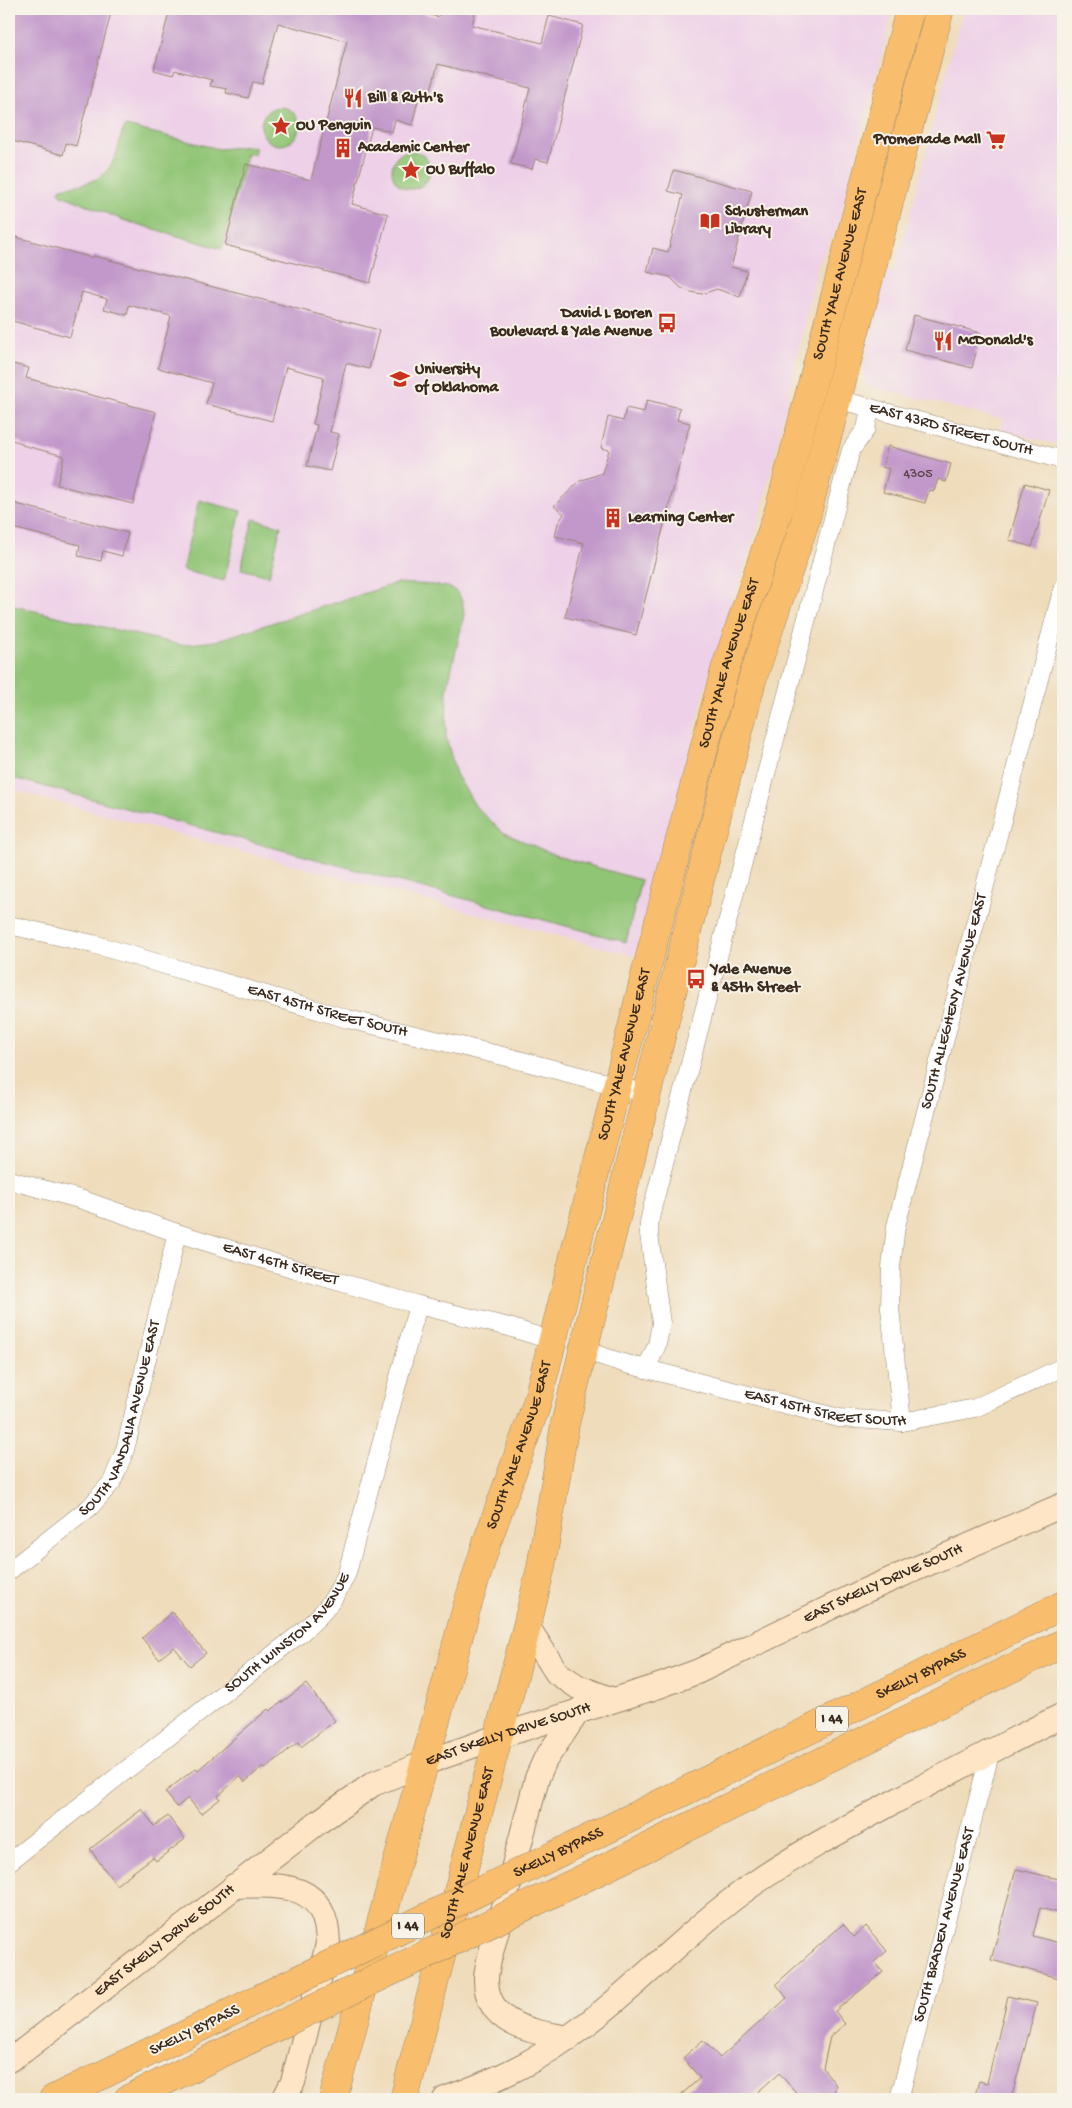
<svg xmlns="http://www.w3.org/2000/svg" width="1072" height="2108" font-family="'Gochi Hand',sans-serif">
	<rect width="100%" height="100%" fill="#f7f3e8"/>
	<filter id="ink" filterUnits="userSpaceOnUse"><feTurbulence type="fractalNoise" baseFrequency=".02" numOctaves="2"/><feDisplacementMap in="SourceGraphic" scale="10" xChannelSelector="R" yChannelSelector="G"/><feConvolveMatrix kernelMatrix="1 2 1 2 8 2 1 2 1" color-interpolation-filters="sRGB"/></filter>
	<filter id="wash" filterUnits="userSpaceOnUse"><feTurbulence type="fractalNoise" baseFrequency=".0096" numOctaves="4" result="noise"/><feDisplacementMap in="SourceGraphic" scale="20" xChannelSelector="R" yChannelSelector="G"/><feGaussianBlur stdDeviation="1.12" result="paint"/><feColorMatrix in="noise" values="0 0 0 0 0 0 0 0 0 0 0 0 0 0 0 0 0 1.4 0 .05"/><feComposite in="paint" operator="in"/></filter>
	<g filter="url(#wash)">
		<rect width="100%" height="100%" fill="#efdcbb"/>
		<path fill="#eed0e8" d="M9,9H893L839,223L818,265L766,493L757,528L711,667L635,956L9,789Z
			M963,9H1063V446L1001,430L1004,420L866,385L864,369L868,342L887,270L895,272Z"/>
		<path fill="#91c576" stroke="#66784a" d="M261 126a19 19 0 1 1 38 0a19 19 0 1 1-38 0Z
			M126,126L219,149L249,146L255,148V155L247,153L222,249L123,220L62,195L59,191L61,188C88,183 106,183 117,152C120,144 120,133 126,126Z
			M392 170a19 19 0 1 1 38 0a19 19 0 1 1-38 0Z
			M199,500L241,511L224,581L182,570Z
			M253,519L281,526L269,576L241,569Z
			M397,583C409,584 442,584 450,588C461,592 464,605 464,615L447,689L446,737L456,774L476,807L502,832L557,856L641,880L626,942L9,777V605L181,645L215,641Z"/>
		<g id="blocks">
			<path fill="#c298cb" d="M9,9H112L76,146L66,143L63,155L9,140Z
				M170,9H407L438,17L441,9H476L472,25L542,43L549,16L583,25L548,162L535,159L532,169L511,164L530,88L438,64L431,90L421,88L412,125L395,120L392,132L372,127L352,204L388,214L370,283L225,245L246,164L311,180L347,41L278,23L262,84L253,82L248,98L226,93L227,89L210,86L212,80L175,70L173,75L154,70Z
				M674,170L752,191L731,267L747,271L740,297L717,289L702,294L691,292L681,288L670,277L647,272L653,248L668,252L683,195L668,191Z
				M9,235L93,258L94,256L379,330L369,369L346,363L330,432L339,434L330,471L307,466L317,425L313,424L324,377L286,367L272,421L206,404L212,383L158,368L171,316L129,305L127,315L104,309L107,299L82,292L70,337L9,320Z
				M914,315L981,333L972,368L905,350Z
				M9,363L29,368L26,378L156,412L133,504L57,485L64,456L22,445V443L9,439Z
				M647,400L680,408L677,420L690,423L636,635L565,617L584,543L555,536L558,523L564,514L554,506L580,481L602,473L609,450L601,448L608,417L623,421L626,408L644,412Z
				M888,446L951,464L946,482L938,479L934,491L929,490L925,503L883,492L889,469L882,467Z
				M1025,483L1049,490L1032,547L1009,540Z
				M9,502L128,533L122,556L103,551L101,561L78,556L80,545L9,527Z
				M172,1612L206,1653L190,1666L174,1647L159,1659L142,1638Z
				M306,1684L335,1721L301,1747L298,1742L265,1769L263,1766L245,1782L240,1776L218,1796L220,1799L201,1814L188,1798L177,1807L165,1792L196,1768L198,1770L268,1709L270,1711Z
				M142,1809L154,1826L168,1816L185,1839L156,1861L153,1857L116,1885L90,1849Z
				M1016,1869L1063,1880V1914L1040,1908L1033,1936L1063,1944V1979L991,1960Z
				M843,1924L854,1937L866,1926L887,1951L874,1962L883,1972L835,2011L845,2024L830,2037L823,2068L836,2085L833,2099H802L779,2073L750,2099H676L700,2078L683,2058L703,2040L720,2058L787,1998L776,1984Z
				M1008,1996L1037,2003L1011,2099H974L979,2081L987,2083Z"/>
		</g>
	</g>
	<g filter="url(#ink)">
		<use href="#blocks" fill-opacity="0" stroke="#95836c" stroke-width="1"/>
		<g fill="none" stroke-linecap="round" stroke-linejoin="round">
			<defs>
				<g id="minor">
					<path id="s1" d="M837,399L1063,460"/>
					<path id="s2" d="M9,925L93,944L348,1019L511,1058L648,1094"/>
					<path id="s3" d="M9,1180L83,1200L177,1233L268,1261L418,1305L509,1327L553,1341"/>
					<path id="s4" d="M583,1350L623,1363L839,1418L902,1422L975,1408L1063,1367"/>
					<path d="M646,1369L657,1345L661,1323L649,1234V1223L652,1209L851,450L866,429L870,409"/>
					<path id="s5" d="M902,1422L890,1308L891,1267L896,1226L1063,587"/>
					<path id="s6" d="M9,1571L90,1507L112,1482L125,1450L177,1233"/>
					<path id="s7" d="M9,1862L302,1632C325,1612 334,1601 347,1573L418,1305"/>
					<path id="s8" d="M899,2099L991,1750"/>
				</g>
				<g id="secondary">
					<path d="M527,1626L557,1673L578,1687L613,1700"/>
					<path d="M234,1886C282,1885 327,1881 328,1944L293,2082L284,2099"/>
					<path d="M569,2038C534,2032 486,2026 486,1979C486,1973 488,1966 489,1960L537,1778L545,1760L579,1710"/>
					<path id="s9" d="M9,2060L23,2051L317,1823L373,1784L425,1763L497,1737L659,1686L699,1671L862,1592L1063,1505"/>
					<path d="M445,2099C489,2083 530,2065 569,2037C634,1991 687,1931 752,1885C797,1854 844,1829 892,1803C949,1773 1006,1743 1063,1715"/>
				</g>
				<g id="primary">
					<path id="s10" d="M333,2099L466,1610L487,1542L536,1406L671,873L725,670L780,507L910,9"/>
					<path id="s11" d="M404,2099L527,1626L541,1567L565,1424L700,880L752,680L804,525L940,9"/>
				</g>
				<g id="motorway">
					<path id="s12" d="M602,1832L1063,1605"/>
					<path d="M603,1869L1063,1643"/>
					<path d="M53,2099L215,2020"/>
					<path d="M128,2099L216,2056"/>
				</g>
			</defs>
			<use href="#minor" stroke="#95836c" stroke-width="19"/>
			<use href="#secondary" stroke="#95836c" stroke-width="26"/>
			<use href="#primary" stroke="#95836c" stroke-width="29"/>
			<use href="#motorway" stroke="#95836c" stroke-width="29"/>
			<use href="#minor" stroke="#fff" stroke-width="18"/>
			<use href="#secondary" stroke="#fde5c5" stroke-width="24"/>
			<use href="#primary" stroke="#f9be6d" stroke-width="28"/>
			<use href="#motorway" stroke="#f9be6d" stroke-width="28"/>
			<defs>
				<g id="motorway-bridge">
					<path id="s13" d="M215,2020L602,1832"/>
					<path d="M216,2056L603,1869"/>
				</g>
			</defs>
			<use href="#motorway-bridge" stroke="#95836c" stroke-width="29" stroke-linecap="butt"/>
			<use href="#motorway-bridge" stroke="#f9be6d" stroke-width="28"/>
		</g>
	</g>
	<defs>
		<symbol id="restaurant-bare" viewBox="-9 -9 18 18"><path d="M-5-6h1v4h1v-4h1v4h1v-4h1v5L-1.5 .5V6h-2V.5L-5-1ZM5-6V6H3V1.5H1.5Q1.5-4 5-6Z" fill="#c8321e" stroke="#f7f3e8" stroke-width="2.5" paint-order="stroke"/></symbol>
		<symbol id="sight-bare" viewBox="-9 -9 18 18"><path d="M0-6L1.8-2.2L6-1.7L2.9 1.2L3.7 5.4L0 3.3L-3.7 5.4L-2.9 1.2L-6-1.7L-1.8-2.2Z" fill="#c8321e" stroke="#f7f3e8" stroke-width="2.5" paint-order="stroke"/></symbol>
		<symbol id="supermarket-bare" viewBox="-9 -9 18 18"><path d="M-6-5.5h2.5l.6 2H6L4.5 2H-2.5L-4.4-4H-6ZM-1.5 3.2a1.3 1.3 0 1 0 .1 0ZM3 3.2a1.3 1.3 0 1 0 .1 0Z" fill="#c8321e" stroke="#f7f3e8" stroke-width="2.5" paint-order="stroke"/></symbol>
		<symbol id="building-bare" viewBox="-9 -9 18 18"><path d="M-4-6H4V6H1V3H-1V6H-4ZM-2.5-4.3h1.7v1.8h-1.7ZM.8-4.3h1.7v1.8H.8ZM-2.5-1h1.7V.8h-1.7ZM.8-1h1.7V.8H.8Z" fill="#c8321e" stroke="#f7f3e8" stroke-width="2.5" paint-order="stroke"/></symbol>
		<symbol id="library-bare" viewBox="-9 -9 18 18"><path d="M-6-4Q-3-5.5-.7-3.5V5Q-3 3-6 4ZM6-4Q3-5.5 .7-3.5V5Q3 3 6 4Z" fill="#c8321e" stroke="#f7f3e8" stroke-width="2.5" paint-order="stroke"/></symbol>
		<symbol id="bus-bare" viewBox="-9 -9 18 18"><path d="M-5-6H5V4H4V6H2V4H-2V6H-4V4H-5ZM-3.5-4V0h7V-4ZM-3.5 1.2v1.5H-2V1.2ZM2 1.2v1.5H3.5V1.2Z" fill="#c8321e" stroke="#f7f3e8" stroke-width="2.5" paint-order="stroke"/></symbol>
		<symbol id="university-bare" viewBox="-9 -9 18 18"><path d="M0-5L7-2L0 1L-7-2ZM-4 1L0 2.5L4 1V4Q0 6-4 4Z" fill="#c8321e" stroke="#f7f3e8" stroke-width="2.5" paint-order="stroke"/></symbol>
	</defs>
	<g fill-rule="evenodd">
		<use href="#restaurant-bare" x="339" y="84" width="28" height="28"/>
		<use href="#sight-bare" x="267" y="112" width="28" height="28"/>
		<use href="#supermarket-bare" x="982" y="126" width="28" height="28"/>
		<use href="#building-bare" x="329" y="134" width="28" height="28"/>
		<use href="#sight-bare" x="397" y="156" width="28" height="28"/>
		<use href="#library-bare" x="696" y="207" width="28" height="28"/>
		<use href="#bus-bare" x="653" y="309" width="28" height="28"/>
		<use href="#restaurant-bare" x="929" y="327" width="28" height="28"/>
		<use href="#university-bare" x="386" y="365" width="28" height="28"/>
		<use href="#building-bare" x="599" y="504" width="28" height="28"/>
		<use href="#bus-bare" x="682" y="965" width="28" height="28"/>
	</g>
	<g text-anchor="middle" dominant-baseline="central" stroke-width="4" stroke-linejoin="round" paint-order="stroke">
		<g font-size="14" fill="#5d4649">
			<text x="918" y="474">4305</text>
		</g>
		<g fill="#f7f3e8" stroke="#73665b" stroke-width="1">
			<rect x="816" y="1706.5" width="32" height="25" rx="4"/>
			<rect x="392" y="1913.5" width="32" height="25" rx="4"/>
		</g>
		<g font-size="15" font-weight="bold" fill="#3b2a1e">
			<text x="832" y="1719">I 44</text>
			<text x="408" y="1926">I 44</text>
		</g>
		<g font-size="16" font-weight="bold" fill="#3b2a1e" stroke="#f7f3e8" text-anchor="start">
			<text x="368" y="98">Bill &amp; Ruth's</text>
			<text x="296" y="126">OU Penguin</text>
			<text x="981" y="140" text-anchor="end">Promenade Mall</text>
			<text x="358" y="148">Academic Center</text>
			<text x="426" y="170">OU Buffalo</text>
			<text x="725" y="212">Schusterman<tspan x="725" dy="18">Library</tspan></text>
			<text x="652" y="314" text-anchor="end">David L Boren<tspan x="652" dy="18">Boulevard &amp; Yale Avenue</tspan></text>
			<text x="958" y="341">McDonald's</text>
			<text x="415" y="370">University<tspan x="415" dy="18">of Oklahoma</tspan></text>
			<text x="628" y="518">Learning Center</text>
			<text x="711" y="970">Yale Avenue<tspan x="711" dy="18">&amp; 45th Street</tspan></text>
		</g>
		<g font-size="16" fill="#3b2a1e" stroke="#f7f3e8">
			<text stroke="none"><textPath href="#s10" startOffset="1895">SOUTH YALE AVENUE EAST</textPath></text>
			<text stroke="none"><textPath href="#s1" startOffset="118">EAST 43RD STREET SOUTH</textPath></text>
			<text stroke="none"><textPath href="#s10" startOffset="1490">SOUTH YALE AVENUE EAST</textPath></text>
			<text stroke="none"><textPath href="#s5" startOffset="429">SOUTH ALLEGHENY AVENUE EAST</textPath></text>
			<text stroke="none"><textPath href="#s2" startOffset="330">EAST 45TH STREET SOUTH</textPath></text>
			<text stroke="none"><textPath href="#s10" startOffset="1085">SOUTH YALE AVENUE EAST</textPath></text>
			<text stroke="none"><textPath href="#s3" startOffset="284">EAST 46TH STREET</textPath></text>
			<text stroke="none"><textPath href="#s4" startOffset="250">EAST 45TH STREET SOUTH</textPath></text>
			<text stroke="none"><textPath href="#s6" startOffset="198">SOUTH VANDALIA AVENUE EAST</textPath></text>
			<text stroke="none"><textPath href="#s10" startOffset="680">SOUTH YALE AVENUE EAST</textPath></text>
			<text stroke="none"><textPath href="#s9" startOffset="1006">EAST SKELLY DRIVE SOUTH</textPath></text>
			<text stroke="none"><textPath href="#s7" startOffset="362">SOUTH WINSTON AVENUE</textPath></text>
			<text stroke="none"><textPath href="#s12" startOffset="356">SKELLY BYPASS</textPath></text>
			<text stroke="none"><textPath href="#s9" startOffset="601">EAST SKELLY DRIVE SOUTH</textPath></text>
			<text stroke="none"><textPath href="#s11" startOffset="254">SOUTH YALE AVENUE EAST</textPath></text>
			<text stroke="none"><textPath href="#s13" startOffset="382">SKELLY BYPASS</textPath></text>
			<text stroke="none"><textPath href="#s8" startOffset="180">SOUTH BRADEN AVENUE EAST</textPath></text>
			<text stroke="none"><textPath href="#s9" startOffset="196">EAST SKELLY DRIVE SOUTH</textPath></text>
			<text transform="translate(195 2031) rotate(-26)">SKELLY BYPASS</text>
		</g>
	</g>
	<rect width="1072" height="2108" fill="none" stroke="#f7f3e8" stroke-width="30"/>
</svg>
